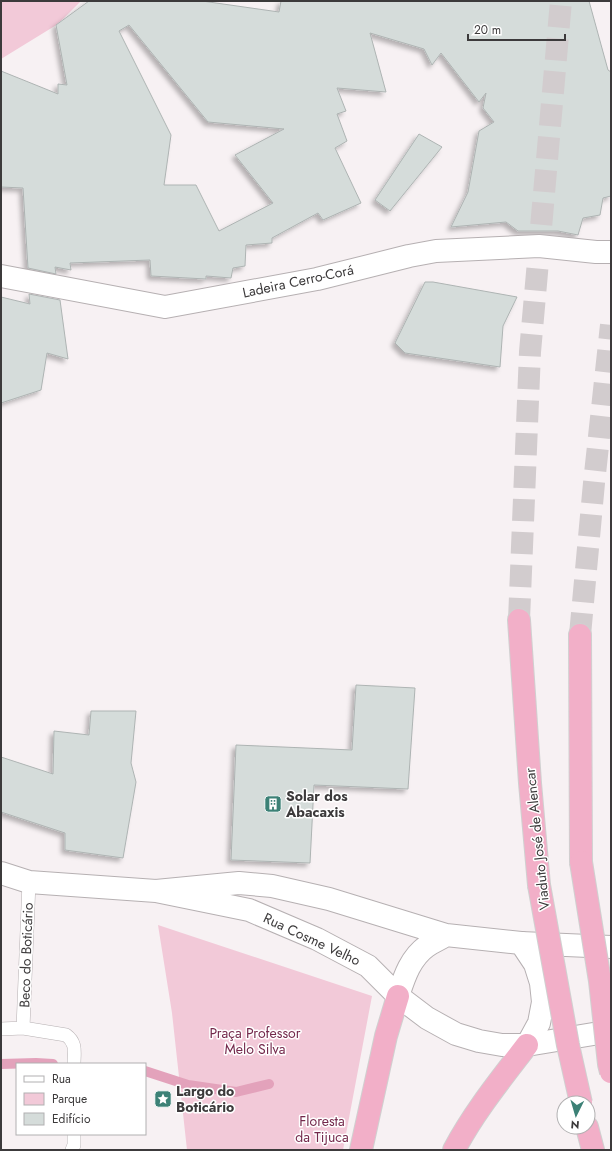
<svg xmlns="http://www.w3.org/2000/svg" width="612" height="1151" font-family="Jost,sans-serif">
	<defs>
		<filter id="shadow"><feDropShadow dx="-3.5" dy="3.5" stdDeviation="2" flood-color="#0004"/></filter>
	</defs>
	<rect width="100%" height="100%" fill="#f7f1f3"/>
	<path fill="#f2c9d8" d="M1,1H81L58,24L1,59Z
		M158,925L372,996L343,1150H187L172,1013Z"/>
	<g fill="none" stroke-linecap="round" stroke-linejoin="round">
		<path stroke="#e3a2bb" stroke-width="10" d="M1,1064L36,1063L53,1064
			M145,1071L188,1085L236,1092L269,1084"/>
	</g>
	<path fill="#d5dcda" stroke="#aeb4b3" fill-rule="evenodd" filter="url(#shadow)" d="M89,1H202L279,12L281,1H589L608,70L611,72V196L603,198L600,215L583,218L578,235L558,231H518L506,222L451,227L468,192L479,131L494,122L483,108L486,93L479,102L441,53L432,65L424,49L370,33L386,92L337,88L346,111L337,114L347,141L335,148L361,203L323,220L318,213L272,238V243L246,245L245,266L233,268L231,278L206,276V279L151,276L150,260L70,263L71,270L55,267L56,274L28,268L23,188L1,187V71L58,94V84L67,85L56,25ZM129,25L208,122L284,129L235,155L273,203L219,231L196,185H164L171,135L119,31Z
		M419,134L442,147L390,211L375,200Z
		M425,282H433L517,297L503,326L500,367L405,353L395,343Z
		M29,294L60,300L68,359L47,353L41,390L1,403V297L30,304Z
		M356,685L415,688L408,789L314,785L310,863L231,860L236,745L352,750Z
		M91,711H136L131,763L136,782L123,858L65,850V833L1,812V757L53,774L54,731L89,735Z"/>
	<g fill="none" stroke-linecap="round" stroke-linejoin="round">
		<path stroke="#d2ccce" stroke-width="22" stroke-dasharray="22 11" stroke-linecap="butt" d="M519,620L530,352L561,1
			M580,635L594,483L611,325"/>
		<defs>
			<path id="service" d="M23,1028L29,882
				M1,1029L23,1028L66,1035C77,1043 74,1052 74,1064
				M72,1150L74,1145V1134"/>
			<path id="minor" d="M1,276L165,307L317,279L409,256L436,251L539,246L596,252H611"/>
			<path id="tertiary" d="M521,943L611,947
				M527,1045L611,1031"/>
			<path id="secondary" d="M1,873L29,882L156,891L249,910L317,939L368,966L398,996L427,1018L456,1034L479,1041L502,1045H527L539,1023L543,1002L541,983L535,964L521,943L446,935L329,899L272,886L239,883L156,891
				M398,996C404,978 410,958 427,946C433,942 440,939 446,935"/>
			<path id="motorway" d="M519,620L530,783L539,885
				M580,635L581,862
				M587,1127L593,1150
				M361,1150L386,1036L398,996
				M454,1150C474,1112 501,1079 527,1045"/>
		</defs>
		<use href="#service" stroke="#b6b0b2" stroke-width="14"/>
		<use href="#minor" stroke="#b6b0b2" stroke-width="24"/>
		<use href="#tertiary" stroke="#b6b0b2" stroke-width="24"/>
		<use href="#secondary" stroke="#b6b0b2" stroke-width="24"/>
		<use href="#motorway" stroke="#d0d0d0" stroke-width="24"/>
		<use href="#service" stroke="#fff" stroke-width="13"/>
		<use href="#minor" stroke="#fff" stroke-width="22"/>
		<use href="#tertiary" stroke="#fff" stroke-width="22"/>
		<use href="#secondary" stroke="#fff" stroke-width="22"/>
		<use href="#motorway" stroke="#f2afc8" stroke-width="22"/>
		<defs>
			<path id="motorway-bridge" d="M581,862L600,981L609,1064L611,1072
				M539,885L568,1045L581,1103"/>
		</defs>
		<use href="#motorway-bridge" stroke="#d0d0d0" stroke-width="24" stroke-linecap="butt"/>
		<use href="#motorway-bridge" stroke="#f2afc8" stroke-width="22"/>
	</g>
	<defs>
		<symbol id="building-square" viewBox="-11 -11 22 22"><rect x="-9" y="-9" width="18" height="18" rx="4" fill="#3c8176" stroke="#fff"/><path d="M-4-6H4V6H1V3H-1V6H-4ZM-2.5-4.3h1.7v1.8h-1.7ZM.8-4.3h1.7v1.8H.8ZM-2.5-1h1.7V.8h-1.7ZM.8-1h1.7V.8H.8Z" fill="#fff"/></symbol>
		<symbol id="sight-square" viewBox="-11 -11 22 22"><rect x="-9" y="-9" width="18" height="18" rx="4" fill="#3c8176" stroke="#fff"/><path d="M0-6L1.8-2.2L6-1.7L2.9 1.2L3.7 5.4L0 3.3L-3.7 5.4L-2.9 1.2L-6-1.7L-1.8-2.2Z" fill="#fff"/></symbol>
	</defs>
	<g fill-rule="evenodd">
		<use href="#building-square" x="263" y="794" width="20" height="20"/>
		<use href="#sight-square" x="153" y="1089" width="20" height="20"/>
	</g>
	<g text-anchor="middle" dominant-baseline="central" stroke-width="3" stroke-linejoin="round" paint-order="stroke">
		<g font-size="14" fill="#3c3a3b" stroke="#fff">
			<text transform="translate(298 281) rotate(-12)">Ladeira Cerro-Corá</text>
			<text transform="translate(537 839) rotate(-96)">Viaduto José de Alencar</text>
			<text transform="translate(312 939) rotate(25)">Rua Cosme Velho</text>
			<text transform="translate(26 955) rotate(-88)">Beco do Boticário</text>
		</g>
		<g font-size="14" font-weight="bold" fill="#3c3a3b" stroke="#fff" text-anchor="start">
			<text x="286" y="796">Solar dos<tspan x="286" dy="16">Abacaxis</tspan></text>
			<text x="176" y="1091">Largo do<tspan x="176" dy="16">Boticário</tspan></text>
		</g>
		<g font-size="14" fill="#74294c" stroke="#fff">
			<text x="255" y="1033">Praça Professor<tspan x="255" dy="16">Melo Silva</tspan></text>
			<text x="322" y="1121">Floresta<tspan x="322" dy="16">da Tijuca</tspan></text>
		</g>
	</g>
	<rect width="612" height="1151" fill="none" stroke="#3c3a3b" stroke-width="4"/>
	<rect x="16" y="1063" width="130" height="72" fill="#ffffff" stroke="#b1b0b1"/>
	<rect x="24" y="1076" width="20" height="6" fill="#ffffff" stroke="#b1b0b1"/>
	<text x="52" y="1083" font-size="12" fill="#3c3a3b">Rua</text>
	<rect x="24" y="1093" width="20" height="12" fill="#f2c9d8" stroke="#b1b0b1"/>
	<text x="52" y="1103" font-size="12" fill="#3c3a3b">Parque</text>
	<rect x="24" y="1113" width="20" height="12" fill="#d5dcda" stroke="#b1b0b1"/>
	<text x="52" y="1123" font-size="12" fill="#3c3a3b">Edifício</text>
	<g transform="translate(576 1115) rotate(185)"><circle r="19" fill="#ffffff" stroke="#b1b0b1"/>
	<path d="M0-3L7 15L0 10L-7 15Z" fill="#3c8176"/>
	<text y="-6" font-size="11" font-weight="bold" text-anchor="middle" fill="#3c3a3b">N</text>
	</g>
	<path d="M468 34v6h97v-6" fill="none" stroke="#3c3a3b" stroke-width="2"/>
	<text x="474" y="34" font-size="12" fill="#3c3a3b" stroke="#ffffff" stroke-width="3" paint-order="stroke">20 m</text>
</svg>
